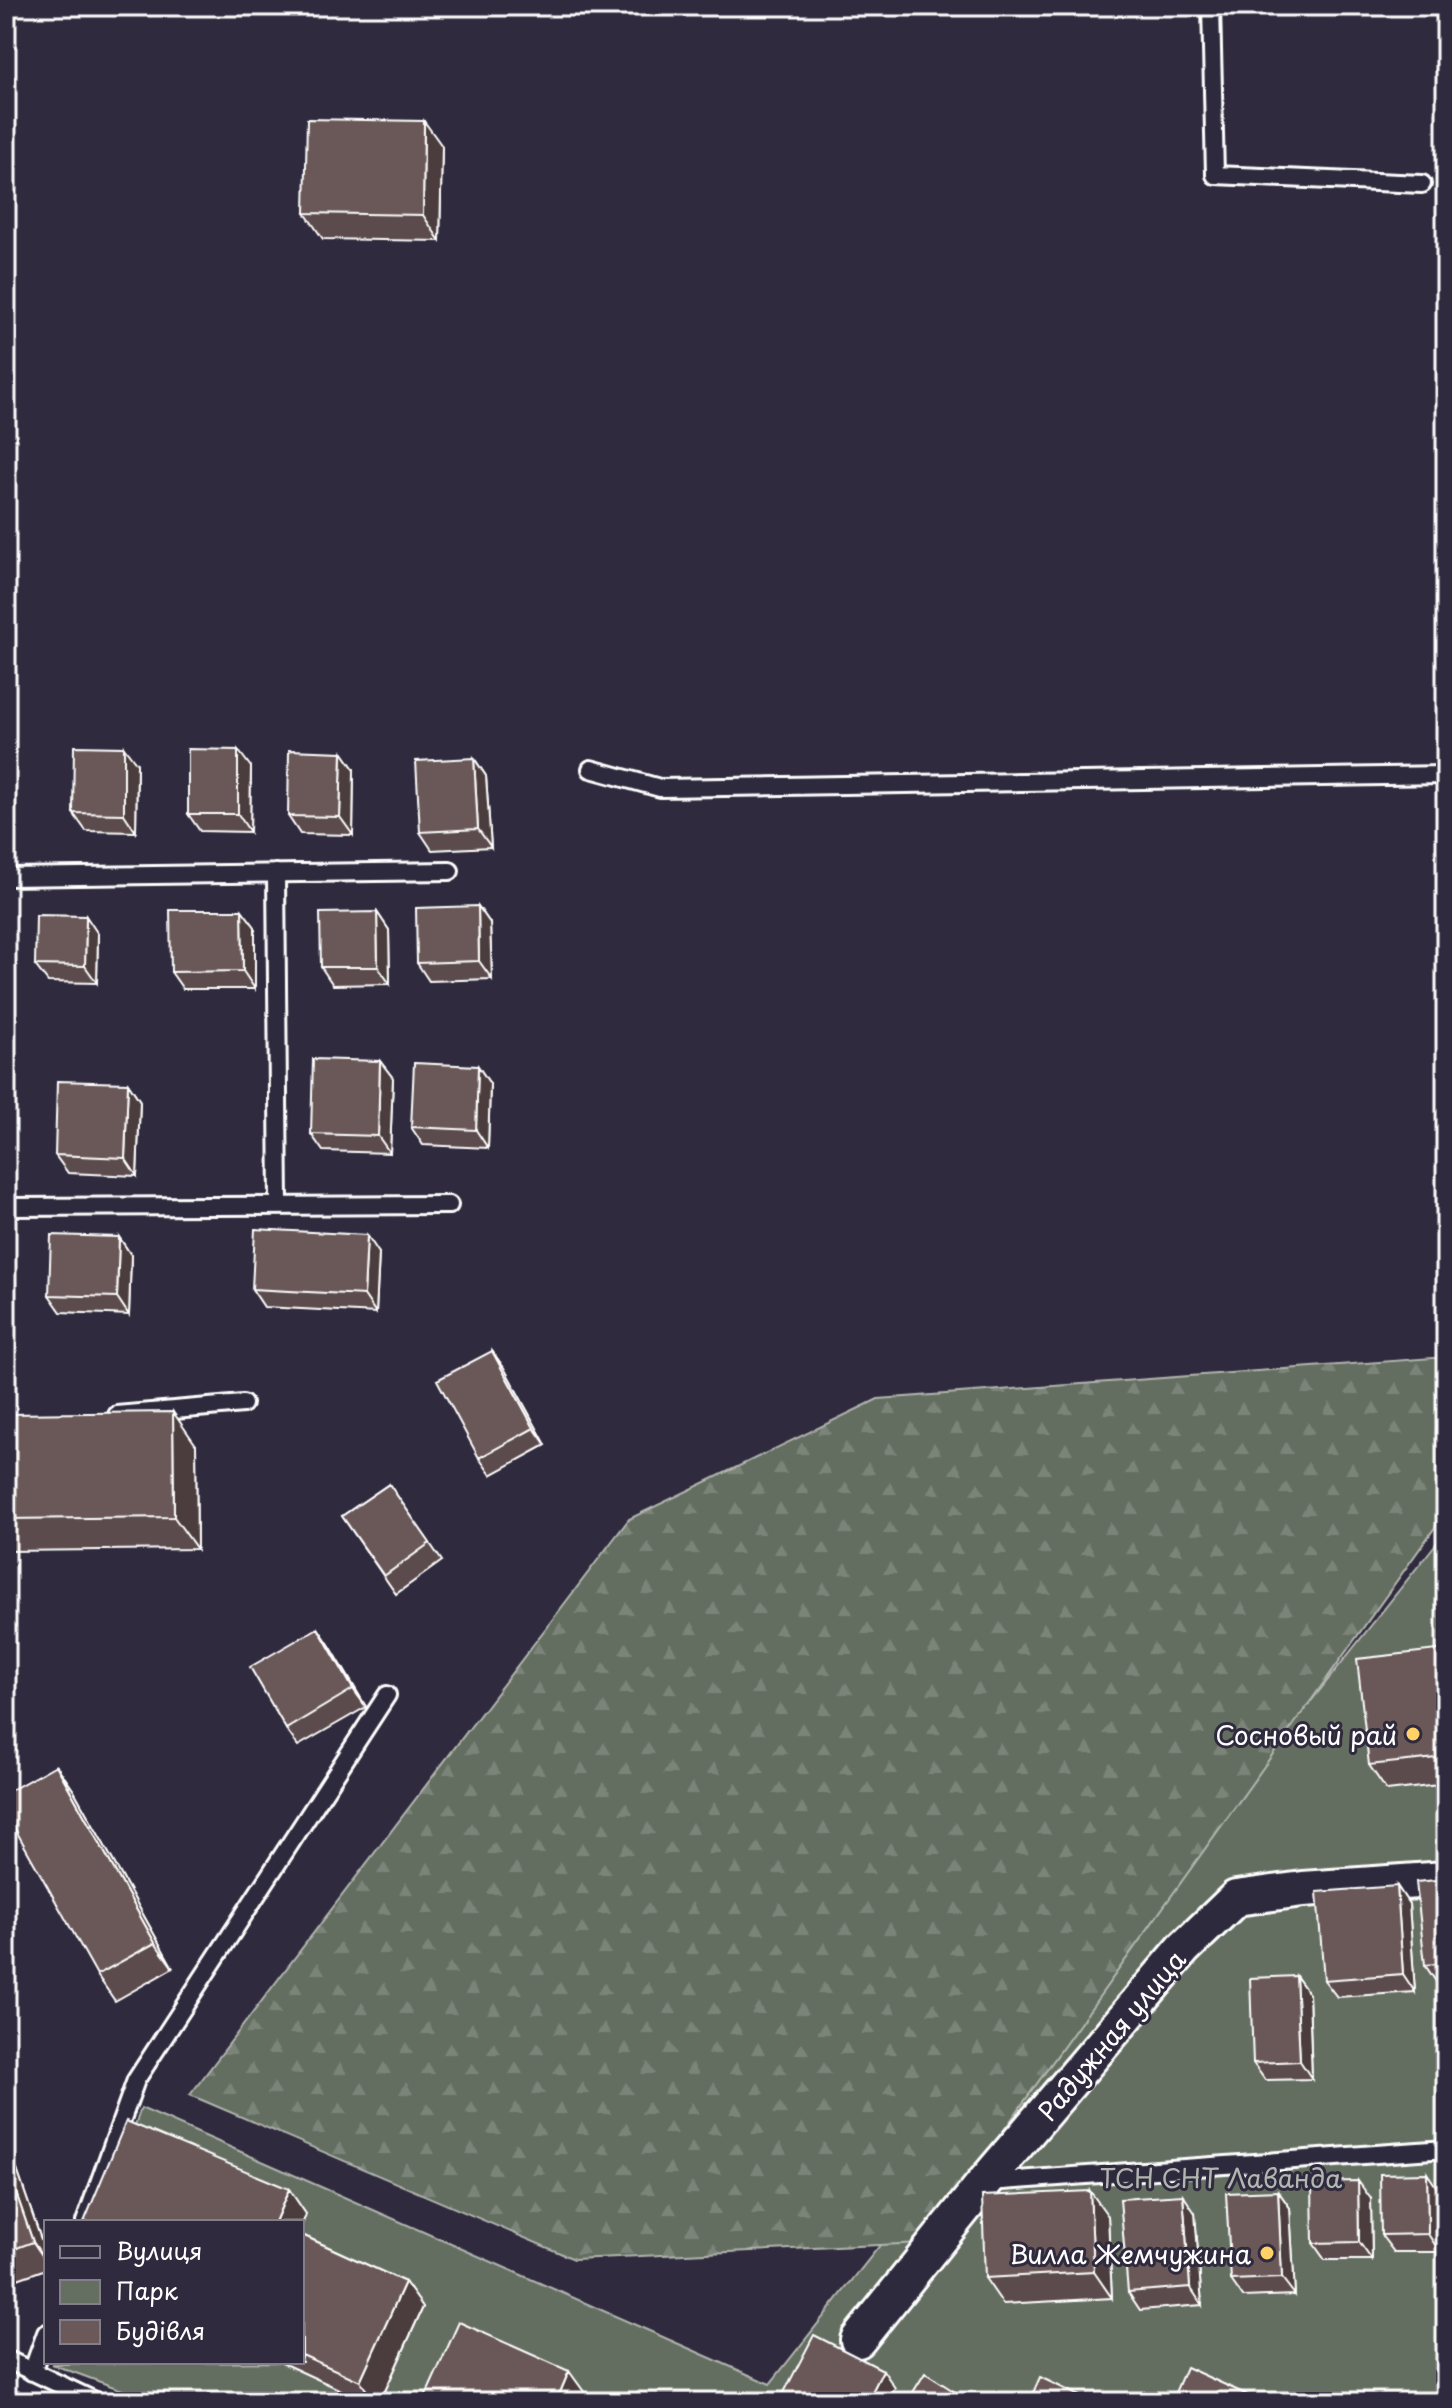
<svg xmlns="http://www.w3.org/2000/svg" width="1452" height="2408" font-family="'Playpen Sans',sans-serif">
	<defs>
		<pattern id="forest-firs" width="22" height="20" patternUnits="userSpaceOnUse" patternTransform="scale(2)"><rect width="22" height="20" fill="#646e61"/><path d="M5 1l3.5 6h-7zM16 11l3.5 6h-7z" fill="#7b8479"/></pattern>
	</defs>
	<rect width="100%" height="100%" fill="#2f2a3d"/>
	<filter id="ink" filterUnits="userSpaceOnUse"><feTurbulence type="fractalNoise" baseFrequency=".0125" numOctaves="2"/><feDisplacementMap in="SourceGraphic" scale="16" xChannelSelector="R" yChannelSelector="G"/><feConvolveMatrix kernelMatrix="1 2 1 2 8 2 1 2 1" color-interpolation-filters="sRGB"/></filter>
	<g filter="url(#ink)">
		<path fill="#646e61" stroke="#b2b6b0" stroke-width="2" d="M1446,1531V2402H155L51,2364L302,2362V2222H101L141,2108L770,2384Z"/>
		<path fill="url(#forest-firs)" stroke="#b2b6b0" stroke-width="2" d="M1446,1357V1512L923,2243L574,2259L190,2095L629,1519L878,1399Z"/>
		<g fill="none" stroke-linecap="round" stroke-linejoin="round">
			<defs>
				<path id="service" d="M1211,6L1215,175L1422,184
					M591,769L660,788L1446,775
					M276,873L279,1204
					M6,877L450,871
					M6,1207L449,1205
					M117,1415L243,1404
					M989,2182L1446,2149
					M85,2222L136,2080L387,1695
					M6,2359L97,2402
					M32,2372L46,2333"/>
				<path id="minor" d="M858,2340L984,2183L1184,1948L1236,1898L1303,1889L1446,1879"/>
			</defs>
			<use href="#service" stroke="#fff" stroke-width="22"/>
			<use href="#minor" stroke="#fff" stroke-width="40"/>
			<use href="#service" stroke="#2f2a3d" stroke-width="16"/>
			<use href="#minor" stroke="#2f2a3d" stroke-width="34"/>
		</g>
		<path fill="#5c4c4d" stroke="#fff" stroke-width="2" d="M442,146L440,241L323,239L305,213Z
			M342,752L354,769L353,835L300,834L288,816Z
			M474,758L486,776L491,847L432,850L420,832Z
			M137,764L136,832L86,831L73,813Z
			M251,767L250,832L200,831L188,814Z
			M478,906L490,923L492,979L429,981L417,963Z
			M242,910L255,927V989H183L171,972Z
			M377,912L389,930L390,984L333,985L321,967Z
			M98,934L97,983L48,982L35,965Z
			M380,1061L393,1078L390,1153L323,1151L311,1134Z
			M478,1066L490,1084L488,1148L423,1145L411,1127Z
			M128,1083L140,1101L137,1176L68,1173L55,1155Z
			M119,1237L131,1255L129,1315L61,1312L49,1295Z
			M379,1253L376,1313L264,1307L252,1289Z
			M492,1351L504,1368L546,1445L491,1475L479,1458Z
			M6,1414L196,1445L197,1549L6,1551Z
			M389,1484L442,1561L396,1594L342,1516Z
			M318,1628L330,1646L366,1707L298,1746L286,1729Z
			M1446,1649V1784L1387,1791L1369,1765Z
			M56,1765L74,1791L173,1968L115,2001L97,1975Z
			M1446,1879V1982L1437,1983L1425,1965Z
			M1397,1886L1409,1904L1415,1992L1337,1997L1324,1980Z
			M1296,1976L1309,1994L1312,2079L1265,2080L1253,2063Z
			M6,2138L46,2254V2269L6,2283Z
			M1278,2191L1290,2208L1295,2295L1243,2297L1231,2280Z
			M1439,2191L1440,2252H1394L1381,2235Z
			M1371,2199L1372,2260H1325L1313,2243Z
			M1195,2213L1202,2305L1140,2310L1128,2292Z
			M1108,2216L1112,2298L1003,2304L985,2278Z
			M302,2235L405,2282L423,2307L380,2402H367L280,2362H302Z"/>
		<path fill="#4b3e3e" stroke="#fff" stroke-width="2" d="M424,121L442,146L440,241L423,215Z
			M124,747L137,764L136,832L124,814Z
			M238,750L251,767L250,832L238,814Z
			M342,752L354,769L353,835L340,817Z
			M474,758L486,776L491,847L478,829Z
			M478,906L490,923L492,979L479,961Z
			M242,910L255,927V989L243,971Z
			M377,912L389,930L390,984L378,967Z
			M86,916L98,934L97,983L85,966Z
			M380,1061L393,1078L390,1153L378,1136Z
			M478,1066L490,1084L488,1148L476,1130Z
			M128,1083L140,1101L137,1176L125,1158Z
			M367,1235L379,1253L376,1313L364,1295Z
			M119,1237L131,1255L129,1315L117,1297Z
			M492,1351L504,1368L546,1445L534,1428Z
			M173,1412L196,1445L197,1549L174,1517Z
			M318,1628L330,1646L366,1707L353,1689Z
			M56,1765L74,1791L173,1968L155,1943Z
			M1397,1886L1409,1904L1415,1992L1403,1974Z
			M1296,1976L1309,1994L1312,2079L1300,2061Z
			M6,2138L46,2254V2261L33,2242L6,2164Z
			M1427,2173L1439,2191L1440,2252L1428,2234Z
			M1358,2181L1371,2199L1372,2260L1359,2242Z
			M289,2189L306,2214L302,2225V2222H275Z
			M1090,2191L1108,2216L1112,2298L1094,2272Z
			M1278,2191L1290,2208L1295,2295L1282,2278Z
			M1183,2195L1195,2213L1202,2305L1190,2287Z
			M405,2282L423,2307L380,2402H375L360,2381Z
			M883,2370L895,2388L888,2402H867Z
			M569,2371L587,2396L585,2402H556Z"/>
		<path fill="#6b5859" stroke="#fff" stroke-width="2" d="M307,119L424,121L423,215L305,213Z
			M74,746L124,747V814L73,813Z
			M188,749L238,750V814H188Z
			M289,750L342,752L340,817L288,816Z
			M474,758L478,829L420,832L416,761Z
			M478,906L479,961L417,963L416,908Z
			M170,910H242L243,971L171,972Z
			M377,912L378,967H321L320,913Z
			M36,915L86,916L85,966L35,965Z
			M313,1059L380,1061L378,1136L311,1134Z
			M414,1063L478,1066L476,1130L411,1127Z
			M57,1081L128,1083L125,1158L55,1155Z
			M255,1229L367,1235L364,1295L252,1289Z
			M51,1235L119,1237L117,1297L49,1295Z
			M492,1351L534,1428L479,1458L437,1380Z
			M173,1412L174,1517L6,1519V1414Z
			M389,1484L430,1543L384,1576L342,1516Z
			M318,1628L353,1689L286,1729L250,1667Z
			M1446,1649V1757L1369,1765L1357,1659Z
			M56,1765L155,1943L97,1975L6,1813V1793Z
			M1446,1879V1963L1425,1965L1416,1882Z
			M1397,1886L1403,1974L1324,1980L1317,1892Z
			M1296,1976L1300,2061L1253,2063L1250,1978Z
			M126,2121L289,2189L275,2222H84Z
			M6,2164L33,2242L6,2252Z
			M1427,2173L1428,2234L1381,2235L1380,2174Z
			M1358,2181L1359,2242L1313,2243L1312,2182Z
			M1090,2191L1094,2272L985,2278L982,2196Z
			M1278,2191L1282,2278L1231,2280L1226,2193Z
			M1183,2195L1190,2287L1128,2292L1120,2199Z
			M302,2235L405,2282L360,2381L302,2355Z
			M459,2322L569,2371L556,2402H423Z
			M814,2335L883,2370L867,2402H779Z
			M1186,2367L1263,2402H1171Z
			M925,2373L971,2402H907Z
			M1040,2377L1092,2402H1029Z"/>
	</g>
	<g fill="#ffd166" stroke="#2f2a3d" stroke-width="3">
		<circle cx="1413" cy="1734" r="8"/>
		<circle cx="1267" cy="2253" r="8"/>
	</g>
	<g text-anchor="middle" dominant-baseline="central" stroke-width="6" stroke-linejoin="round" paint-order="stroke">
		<g font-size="26" fill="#fff" stroke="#2f2a3d" text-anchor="end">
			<text x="1397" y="1734">Сосновый рай</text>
			<text x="1251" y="2253">Вилла Жемчужина</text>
		</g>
		<g font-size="26" fill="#fff" stroke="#2f2a3d">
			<text transform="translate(1111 2035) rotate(-50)">Радужная улица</text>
		</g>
		<g font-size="26" fill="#b2b6b0" stroke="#2f2a3d">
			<text x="1221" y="2177">ТСН СНТ Лаванда</text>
		</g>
	</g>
	<rect width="1452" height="2408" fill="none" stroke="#2f2a3d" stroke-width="32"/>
	<rect x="16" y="16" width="1420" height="2376" fill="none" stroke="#fff" stroke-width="3" filter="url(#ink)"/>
	<rect x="44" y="2220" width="260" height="144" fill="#2f2a3d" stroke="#827f8b" stroke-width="2"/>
	<rect x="60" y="2246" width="40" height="12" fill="#2f2a3d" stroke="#827f8b" stroke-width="2"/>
	<text x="116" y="2260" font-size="24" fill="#ffffff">Вулиця</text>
	<rect x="60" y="2280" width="40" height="24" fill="#646e61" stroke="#827f8b" stroke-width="2"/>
	<text x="116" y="2300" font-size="24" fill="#ffffff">Парк</text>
	<rect x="60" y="2320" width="40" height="24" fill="#6b5859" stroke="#827f8b" stroke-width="2"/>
	<text x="116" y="2340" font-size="24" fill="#ffffff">Будівля</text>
</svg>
